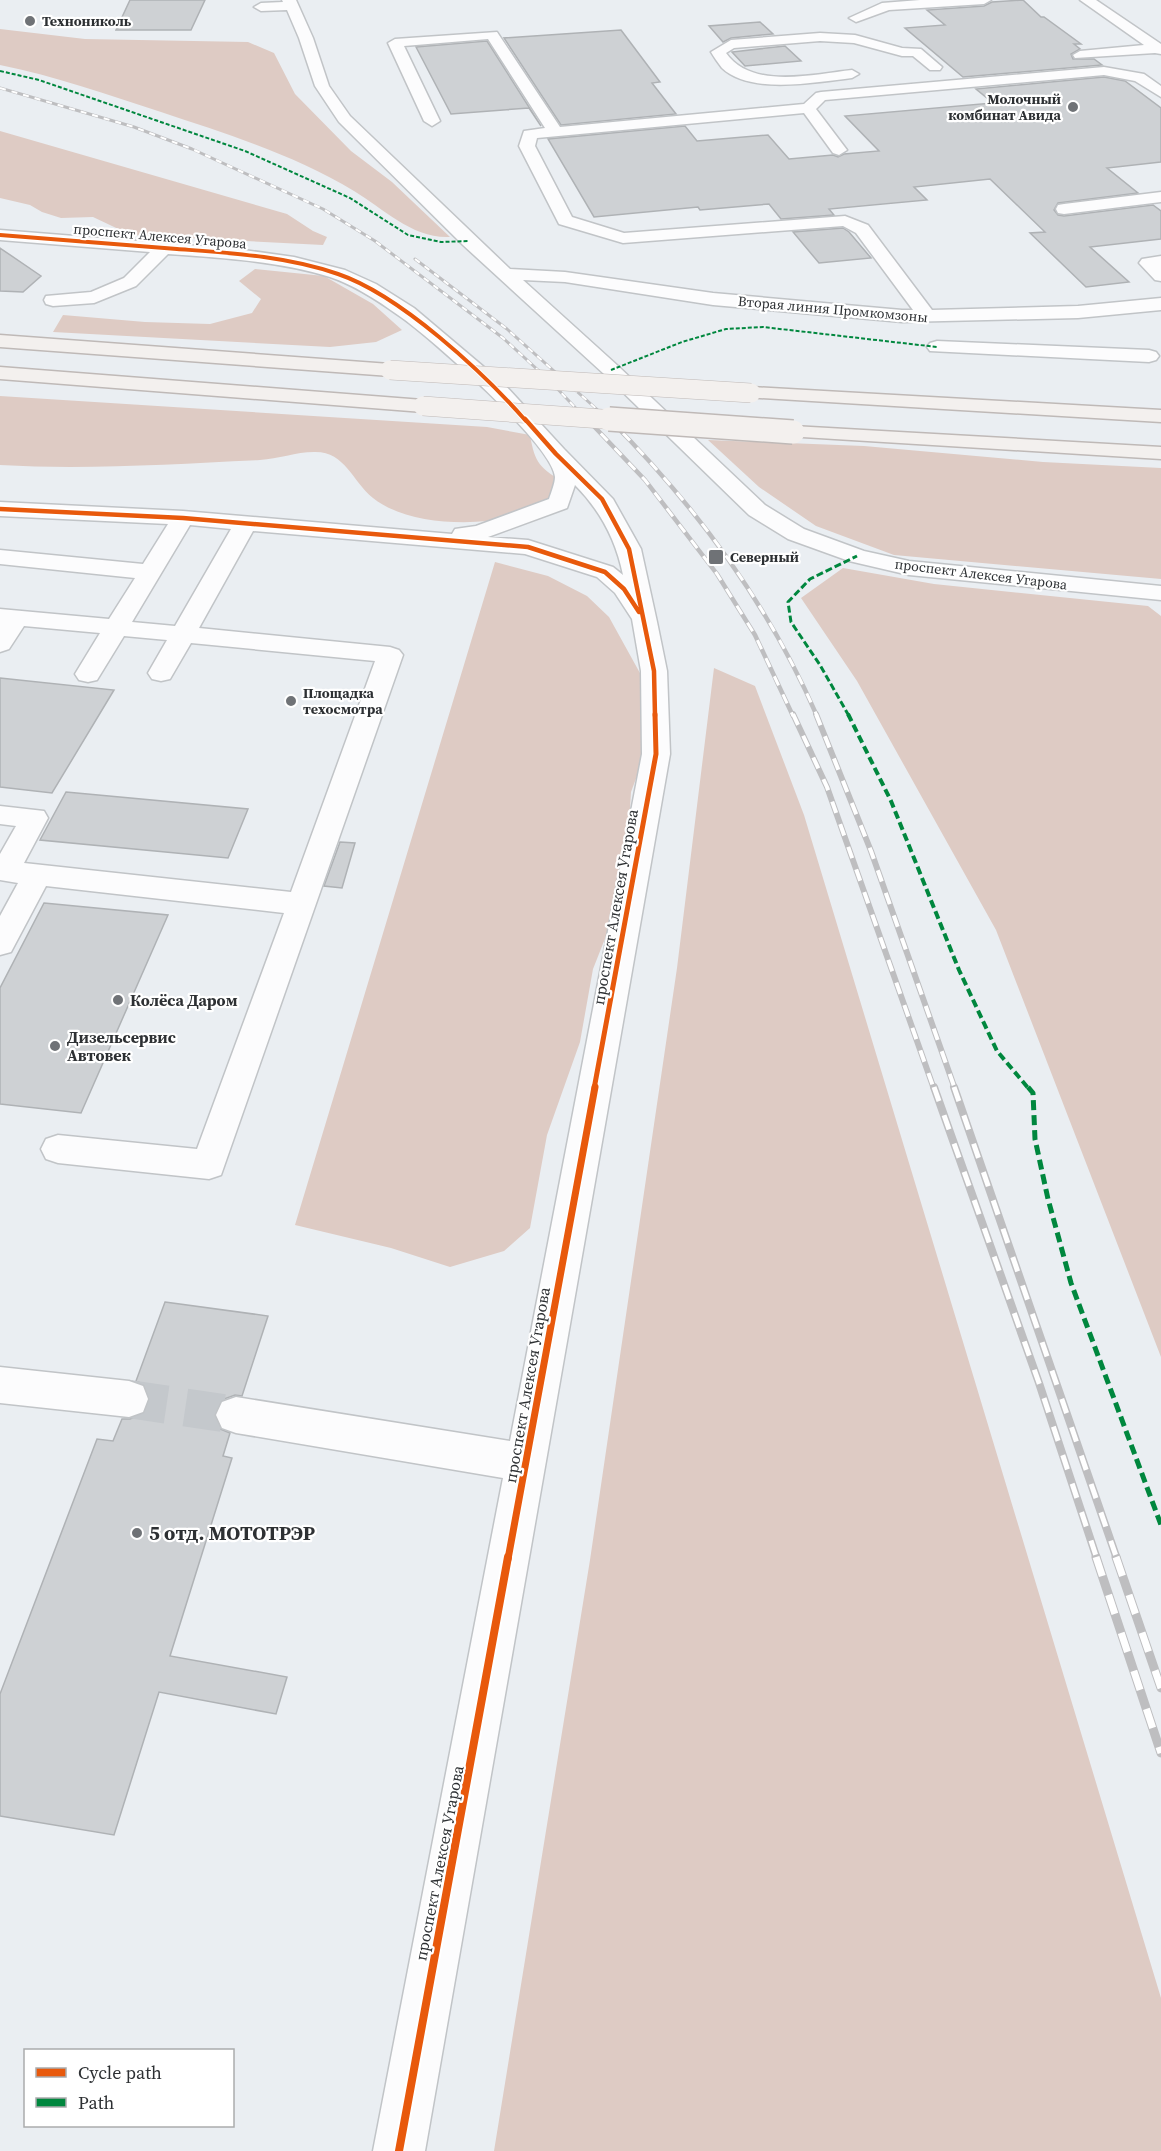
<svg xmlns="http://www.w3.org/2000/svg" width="1161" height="2151" font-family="'Source Serif 4',serif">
	<rect width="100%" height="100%" fill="#eaeef2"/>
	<path fill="#decbc4" d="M0,29L85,39L248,42L274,53L295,94L351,151L392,182L450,237C413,239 384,209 354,191C295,155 227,134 161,112C108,95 55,76 0,65Z
		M0,131L287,214L313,231L327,237L323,245L131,235L93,217L61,218L42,212L30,205L0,198Z
		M255,269L324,276L373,304L402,330L376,342L330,347L53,332L63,315L145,322L210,324L252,313L261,299L239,281Z
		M0,396L487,427L530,435C535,464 540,468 565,483C553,496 540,511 522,515C479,527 408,526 373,498C352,481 345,451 314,452C296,452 278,459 260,460C174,464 86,470 0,465Z
		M708,440L864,446L1043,462L1161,468V579L894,555L816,526L759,487Z
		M495,562L548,576L587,596L609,617L646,684L657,722L631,792L625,888L593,969L580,1042L547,1135L530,1228L504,1251L450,1267L391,1248L295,1225Z
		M843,568L934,584L1148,606L1161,616V1357L996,930L857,681L801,598Z
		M714,668L755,686L804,815L1161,1998V2151H494L590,1560L677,968Z"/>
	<path fill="#ced1d4" stroke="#afb2b5" stroke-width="1.5" d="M130,0H205L191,30H116Z
		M1023,0L1041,17H1044L1081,44H1074L1080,49L1071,54L1073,59H1094L1102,65L963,77L905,28L945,25L927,10L984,6L992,2Z
		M760,22L773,34L731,38L723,42L709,26Z
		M621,30L660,82L652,83L676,114L561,125L504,38Z
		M487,41L541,126L529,108L451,114L416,47Z
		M785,46L801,61L745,66L732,52Z
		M1104,77L1125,81L1161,108V162L1107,168L1138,193L1058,203L1054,210L1058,215L1064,216L1153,205L1161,211V239L1090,247L1129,282L1086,287L1030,233L1045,232L990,179L914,187L927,200L829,209L834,215L781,219L769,204L700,210L698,207L594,217L548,139L685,126L697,141L768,135L789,159L833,155L838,157L844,154L879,151L845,116L993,103L976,89Z
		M843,228L849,232L871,258L819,263L793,232Z
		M0,248L41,276L23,292L0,291Z
		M0,678L114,690L52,793L0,787Z
		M66,792L248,809L228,858L40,840Z
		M340,842L355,843L342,888L324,886Z
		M44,903L168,915L81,1113L0,1104V988Z
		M165,1302L268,1316L242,1396L235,1395L221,1400L214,1414L220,1429L230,1433L223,1456L232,1458L170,1656L287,1677L276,1714L159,1692L114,1835L0,1816V1694L97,1439L113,1441L122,1419H130L145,1413L150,1398L145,1385L136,1381Z"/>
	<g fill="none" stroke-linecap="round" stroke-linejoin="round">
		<path stroke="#c4c8cc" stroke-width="38" stroke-dasharray="38 19" stroke-linecap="butt" d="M129,1399L236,1415"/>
		<defs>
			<path id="minor" d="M282,0H296L313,38L329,86L350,116L510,269L565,272L713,293L902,310H913L856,233L843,226L623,243L559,224L519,146L524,131L545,128L488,39L404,46L440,121L432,126L424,121L388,43L395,39L497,32L560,127L804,104L816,93L821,92L1104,67L1144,74L1161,86V97L1135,81L1104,75L825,100L816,109L847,150L839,155L833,153L804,113L537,138L535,146L572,217L624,233L845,216L868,225L932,310L1078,306L1161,298V310L1078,318L902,322L713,305L565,282L523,280L618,366L765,505L804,529L864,551L909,561L1161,586V600L909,575L849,561L788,539L749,515L604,374L463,245L339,122L315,86L299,38L287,10L261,11L254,7L261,3L283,2Z
				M920,0H991L984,4L889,10L856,22L849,18L882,3Z
				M1080,0H1096L1161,44V54L1155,53L1075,58L1073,55L1080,51L1144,45Z
				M820,33L855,35L902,48L921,49L942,67L940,70H930L913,56H902L854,43L820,41L734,48L726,53C752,90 814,74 852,70L859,74L852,78C817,82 750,95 722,68C718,63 714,57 711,52L731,40Z
				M1161,192V202L1064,214L1058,213L1056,209L1058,205L1064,204Z
				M0,230L237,249L294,257L345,270L376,284L414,308L504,384L564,449L613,499L641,549L657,622L667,671L670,754L425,2151H373L503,1478L236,1433L222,1428L216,1415L222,1402L236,1397L510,1441L642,754L641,671L632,619L615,593L597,577L525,554L253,531L199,628L390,647L399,650L403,655L221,1175L209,1179L58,1163L46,1159L41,1149L46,1139L58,1135L197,1149L284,913L46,886L11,952L0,955V916L18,883L0,880V854L16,826L0,824V806L44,811L48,818L24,863L291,892L375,661L191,643L170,679L161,681L152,679L148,673L167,640L124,636L97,680L88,682L79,680L75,674L100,633L24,626L9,649L0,652V609L109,619L135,578L0,564V550L143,564L168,524L0,516V502L183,511L452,534L455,529L476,526L549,499C551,493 555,483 555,477C553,445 428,335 398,315C377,300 354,285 330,277C278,261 223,258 168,254L136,286L94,303L53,306L46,304L44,300L46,296L91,292L124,278L150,252L0,240ZM575,485C600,510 616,540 623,575L613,567L528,540L488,537L567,508ZM190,525L231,529L175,626L132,622Z
				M1161,256V281L1155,280L1139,263L1142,259Z
				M937,341L1149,350L1156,352L1159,356L1156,360L1149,362L930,351L927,347L930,343Z
				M0,1367L129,1381L143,1386L148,1399L143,1412L129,1417L0,1403Z"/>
			<path id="major" d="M0,335L390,364L397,366L400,370L397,374L390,376L0,347Z
				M0,367L423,400L430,402L433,406L430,410L423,412L0,379Z
				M751,387L1161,410V422L744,397L741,393L744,389Z
				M793,426L1161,447V459L786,436L782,432L786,428Z"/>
		</defs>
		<use href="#minor" stroke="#c1c4c7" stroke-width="3"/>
		<use href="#major" stroke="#bfb9b7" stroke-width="3"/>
		<use href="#minor" fill="#fcfcfd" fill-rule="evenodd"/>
		<use href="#major" fill="#f3f0ee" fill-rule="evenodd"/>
		<defs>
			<path id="rail-far4" d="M0,88L134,127L192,149L323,209L375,241L503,338L551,382L588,421
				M415,259L507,329L610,421"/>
			<path id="rail-far3" d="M587,419L645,480L717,574L755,635L793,716
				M609,419C696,506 768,603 817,716"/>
			<path id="rail-far2" d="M793,714L827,787L934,1089
				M816,714L871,851L955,1089"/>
			<path id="rail-far1" d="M934,1087L1039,1383L1097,1559
				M954,1087L1117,1559"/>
			<path id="rail" d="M1096,1557L1161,1753
				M1116,1557L1161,1688"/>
		</defs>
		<use href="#rail-far4" stroke="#bebec0" stroke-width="3"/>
		<use href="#rail-far3" stroke="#bebec0" stroke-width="4.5"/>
		<use href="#rail-far2" stroke="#bebec0" stroke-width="6"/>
		<use href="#rail-far1" stroke="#bebec0" stroke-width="8"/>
		<use href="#rail" stroke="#bebec0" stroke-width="9"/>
		<use href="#rail-far4" stroke="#fff" stroke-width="2" stroke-dasharray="6" stroke-linecap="butt"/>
		<use href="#rail-far3" stroke="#fff" stroke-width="3" stroke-dasharray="10" stroke-linecap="butt"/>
		<use href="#rail-far2" stroke="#fff" stroke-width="4" stroke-dasharray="12" stroke-linecap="butt"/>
		<use href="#rail-far1" stroke="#fff" stroke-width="5" stroke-dasharray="15" stroke-linecap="butt"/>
		<use href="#rail" stroke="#fff" stroke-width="7" stroke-dasharray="20" stroke-linecap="butt"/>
		<defs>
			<path id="major-bridge-far1" d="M390,370L751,393
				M423,406L630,421"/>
			<path id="major-bridge" d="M609,419L793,432"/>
		</defs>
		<use href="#major-bridge-far1" stroke="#bfb9b7" stroke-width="20" stroke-linecap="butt"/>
		<use href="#major-bridge" stroke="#bfb9b7" stroke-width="26" stroke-linecap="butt"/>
		<use href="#major-bridge-far1" stroke="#f3f0ee" stroke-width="19"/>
		<use href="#major-bridge" stroke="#f3f0ee" stroke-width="23"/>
		<path stroke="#00873e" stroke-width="2" stroke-dasharray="4 2" stroke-linecap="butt" d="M0,71L39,80L245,151L350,198L408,235L441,242L469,241
			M611,370L682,342L726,329L763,327L937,347"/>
		<path stroke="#00873e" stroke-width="3" stroke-dasharray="7 3" stroke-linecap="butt" d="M849,716L820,665L791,622L788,602L810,579L857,556"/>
		<path stroke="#00873e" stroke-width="4" stroke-dasharray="8 4" stroke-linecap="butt" d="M848,714L891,801L959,970L997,1051L1029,1089"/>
		<path stroke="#00873e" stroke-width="5" stroke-dasharray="10 5" stroke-linecap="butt" d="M1028,1087L1033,1093L1035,1139L1048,1199L1071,1283L1161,1525"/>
		<defs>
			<path id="cycleway-far4" d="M0,235C59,240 118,244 177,249C230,253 286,256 338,274C400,295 483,372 526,421"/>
			<path id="cycleway-far3" d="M525,419L556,454L602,499L629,549L654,671L655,716
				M0,509L183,518L528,547L605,572L624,589L639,612"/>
			<path id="cycleway-far2" d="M594,1089L656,754L655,714"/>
			<path id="cycleway-far1" d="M508,1559L595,1087"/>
			<path id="cycleway" d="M399,2151L508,1557"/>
		</defs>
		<use href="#cycleway-far4" stroke="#fff" stroke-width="6"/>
		<use href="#cycleway-far3" stroke="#fff" stroke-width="8"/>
		<use href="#cycleway-far2" stroke="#fff" stroke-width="8"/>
		<use href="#cycleway-far1" stroke="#fff" stroke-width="10"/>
		<use href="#cycleway" stroke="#fff" stroke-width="12"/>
		<use href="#cycleway-far4" stroke="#e8590c" stroke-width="4"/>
		<use href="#cycleway-far3" stroke="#e8590c" stroke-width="4.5"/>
		<use href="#cycleway-far2" stroke="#e8590c" stroke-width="5"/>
		<use href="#cycleway-far1" stroke="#e8590c" stroke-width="7"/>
		<use href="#cycleway" stroke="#e8590c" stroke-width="8"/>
	</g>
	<g fill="#6f7276" stroke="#fff" stroke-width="2">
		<circle cx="30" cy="21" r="6"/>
		<circle cx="1073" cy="107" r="6"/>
		<rect x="708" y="549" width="16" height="16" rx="3"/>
		<circle cx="291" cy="701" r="6"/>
		<circle cx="118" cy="1000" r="6"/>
		<circle cx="55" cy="1046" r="6"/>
		<circle cx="137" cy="1533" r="6"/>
	</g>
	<g text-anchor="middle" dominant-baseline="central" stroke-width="4.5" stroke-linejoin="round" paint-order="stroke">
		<g font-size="14" font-weight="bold" fill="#2d3033" stroke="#fff" text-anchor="start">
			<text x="42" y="21">Технониколь</text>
			<text x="1061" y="99" text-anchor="end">Молочный<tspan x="1061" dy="16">комбинат Авида</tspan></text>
			<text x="730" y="557">Северный</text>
			<text x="303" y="693">Площадка<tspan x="303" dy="16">техосмотра</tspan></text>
		</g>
		<g font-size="14" fill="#2d3033" stroke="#fff">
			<text transform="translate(160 236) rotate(5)">проспект Алексея Угарова</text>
			<text transform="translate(833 309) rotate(5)">Вторая линия Промкомзоны</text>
			<text transform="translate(981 574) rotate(7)">проспект Алексея Угарова</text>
		</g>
		<g font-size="16" fill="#2d3033" stroke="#fff">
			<text transform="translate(615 907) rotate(-80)">проспект Алексея Угарова</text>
			<text transform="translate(527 1385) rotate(-80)">проспект Алексея Угарова</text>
			<text transform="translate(439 1863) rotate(-79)">проспект Алексея Угарова</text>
		</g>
		<g font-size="16" font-weight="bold" fill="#2d3033" stroke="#fff" text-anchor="start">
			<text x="130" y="1000">Колёса Даром</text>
			<text x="67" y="1037">Дизельсервис<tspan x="67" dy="18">Автовек</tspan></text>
		</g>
		<g font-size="20" font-weight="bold" fill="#2d3033" stroke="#fff" text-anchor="start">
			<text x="149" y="1533">5 отд. МОТОТРЭР</text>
		</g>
	</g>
	<rect x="24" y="2049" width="210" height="78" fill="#ffffff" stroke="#abacad" stroke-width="1.5"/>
	<rect x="36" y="2068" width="30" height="9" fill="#e8590c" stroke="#abacad" stroke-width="1.5"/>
	<text x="78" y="2079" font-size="18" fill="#2d3033">Cycle path</text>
	<rect x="36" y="2098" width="30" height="9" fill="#00873e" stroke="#abacad" stroke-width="1.5"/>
	<text x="78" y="2109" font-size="18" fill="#2d3033">Path</text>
</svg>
